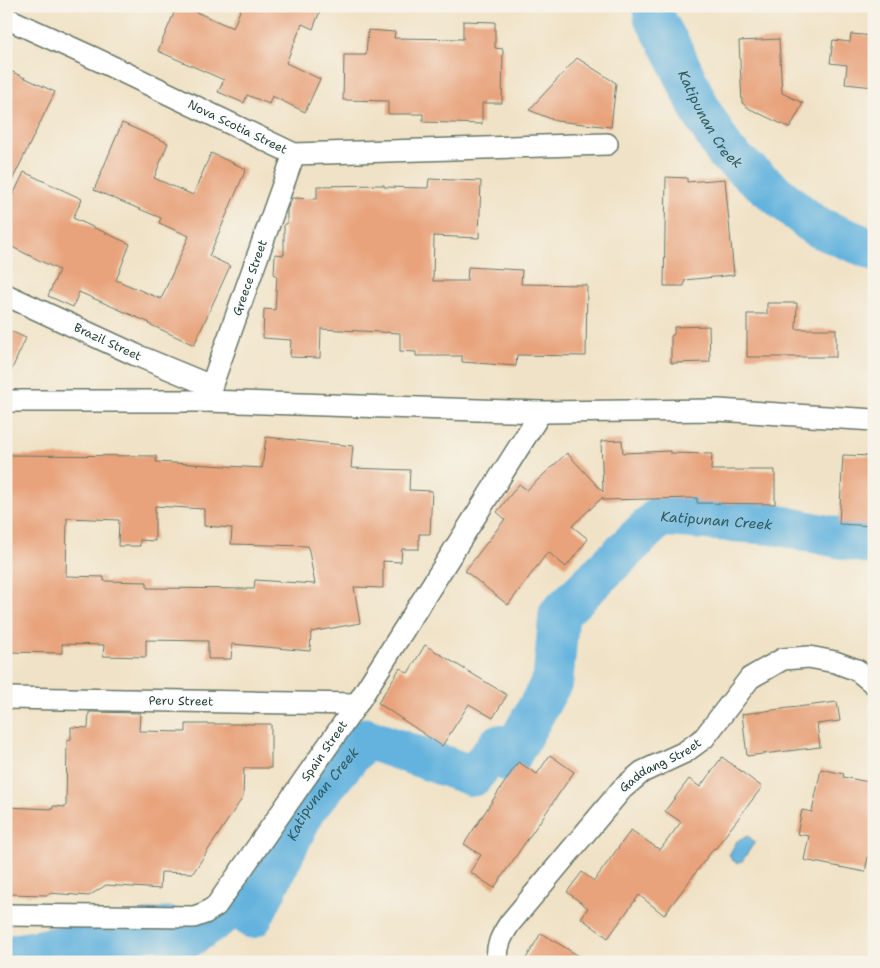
<svg xmlns="http://www.w3.org/2000/svg" width="880" height="968" font-family="'Shantell Sans',sans-serif">
	<rect width="100%" height="100%" fill="#f7f3e8"/>
	<filter id="ink" filterUnits="userSpaceOnUse"><feTurbulence type="fractalNoise" baseFrequency=".02" numOctaves="2"/><feDisplacementMap in="SourceGraphic" scale="10" xChannelSelector="R" yChannelSelector="G"/><feConvolveMatrix kernelMatrix="1 2 1 2 8 2 1 2 1" color-interpolation-filters="sRGB"/></filter>
	<filter id="wash" filterUnits="userSpaceOnUse"><feTurbulence type="fractalNoise" baseFrequency=".0096" numOctaves="4" result="noise"/><feDisplacementMap in="SourceGraphic" scale="20" xChannelSelector="R" yChannelSelector="G"/><feGaussianBlur stdDeviation="1.12" result="paint"/><feColorMatrix in="noise" values="0 0 0 0 0 0 0 0 0 0 0 0 0 0 0 0 0 1.4 0 .05"/><feComposite in="paint" operator="in"/></filter>
	<g filter="url(#wash)">
		<rect width="100%" height="100%" fill="#f0e2c6"/>
		<path fill="#64b3de" stroke="#427889" d="M748,836L755,842L742,861L737,863L732,860L729,855L737,841Z"/>
		<g fill="none" stroke-linecap="round" stroke-linejoin="round">
			<g stroke="#64b3de" stroke-width="41">
				<path id="s1" d="M653,6L654,17L672,49L701,111L726,153L815,226L874,250"/>
				<path id="s2" d="M6,956L168,927L177,945L245,900L252,918L305,810L365,738L473,776L498,745L508,761L553,680L559,614L660,516L777,525L874,545"/>
			</g>
		</g>
		<g id="blocks">
			<path fill="#e8a37b" fill-rule="evenodd" d="M177,6H182L233,28L242,6H322L313,29L302,24L286,63L320,79L305,112L272,96L269,104L247,95L244,103L218,92L224,80L158,51Z
				M463,21L495,22V48L503,49L502,103H482V124L423,122V114H388V101L343,100L344,55H366L368,30L395,32L394,38L463,39Z
				M851,34L874,36V87L845,84L847,65L830,63L833,40L850,42Z
				M779,39L782,93L803,103L790,128L750,109L742,103L739,41Z
				M577,58L616,83L611,127L556,121L529,110Z
				M6,69L55,92L6,193Z
				M122,123L168,143L154,178L193,195L211,153L246,169L209,256L230,266L194,345L149,324L150,323L79,292L73,307L48,296L59,270L6,244V210L24,172L82,199L73,218L130,244L116,280L161,299L189,236L159,223L161,218L94,190Z
				M666,177L687,178V182L725,179L734,275L685,280L684,286H664Z
				M429,179L481,181L479,238L434,236L433,281H467L468,267L522,270L521,284L587,285L586,356L517,355L516,366L462,362V356H416V352L400,351V333L321,329L320,358L290,357L291,340L263,338L264,309L275,310L277,275H274L275,254L284,255V224H287V210L292,198L317,199V186L384,185V187L428,188Z
				M767,303H797L796,329H836V357H747V314H767Z
				M709,326L710,362L671,363V336L674,334V327Z
				M6,329L26,338L6,382Z
				M266,437L353,446L351,468L410,470L409,490L432,491L430,534H419V549H402L401,562L383,561V588L354,587L360,623L311,632L310,651L232,644L231,659H208V641L146,640V657L103,656L104,645L62,644V653L6,652V455L156,456V462L262,468ZM155,506L204,509V526L232,528L231,544L308,546L315,584L255,580L254,589L147,588V582L104,581V577L66,576L67,518L119,520L118,546H140V540L155,541Z
				M622,440L623,453L670,451V453L712,454L711,470H775V504L697,503V498L603,500V497L572,526L588,539L566,567L548,552L508,605L465,571L505,519L497,512L519,484L527,490L567,453L603,492L601,441Z
				M843,455L874,456V526L839,524Z
				M425,645L507,695L493,718L469,704L442,746L378,703L400,668L408,673Z
				M837,702L840,721L817,724L820,747L747,756L742,714Z
				M89,712L140,713L139,731L186,732V724H271V768H244L243,797L193,873L161,872L160,889L106,885L89,896L49,893L48,895L6,894V807L53,809V806L66,807L67,740L71,739V727L88,728Z
				M550,755L574,772L494,888L470,872L481,855L464,844L518,762L537,774Z
				M722,757L762,787L715,849L714,848L664,915L639,895L608,938L581,918L588,908L567,892L582,872L594,881L631,830L660,850L681,822L665,811L689,779L700,787Z
				M821,769L844,774L843,777L874,783V848L870,847L865,872L804,860L809,836L797,834L802,810L812,812Z
				M541,933L589,962H524Z"/>
		</g>
	</g>
	<g filter="url(#ink)">
		<use href="#blocks" fill-opacity="0" stroke="#687767" stroke-width="1"/>
		<g fill="none" stroke-linecap="round" stroke-linejoin="round">
			<defs>
				<g id="street">
					<path id="s3" d="M6,18L96,59L294,154L607,144"/>
					<path id="s4" d="M6,295L136,355L211,386"/>
					<path d="M6,401H206L541,412L718,410L874,420"/>
					<path id="s5" d="M206,401L294,154"/>
					<path id="s6" d="M6,698L357,704"/>
					<path id="s7" d="M6,915L194,917L205,913L216,906L357,704L541,412"/>
					<path id="s8" d="M498,962C495,947 502,935 510,923L622,789L642,772L685,752L704,738L750,678L783,659L809,657L835,662L857,670L874,684"/>
				</g>
			</defs>
			<use href="#street" stroke="#687767" stroke-width="24"/>
			<use href="#street" stroke="#fff" stroke-width="21"/>
		</g>
	</g>
	<g text-anchor="middle" dominant-baseline="central" stroke-width="4" stroke-linejoin="round" paint-order="stroke">
		<g font-size="12" fill="#1f3d34" stroke="#f7f3e8">
			<text stroke="none"><textPath href="#s3" startOffset="256">Nova Scotia Street</textPath></text>
			<text stroke="none"><textPath href="#s5" startOffset="131">Greece Street</textPath></text>
			<text stroke="none"><textPath href="#s4" startOffset="112">Brazil Street</textPath></text>
			<text stroke="none"><textPath href="#s6" startOffset="175">Peru Street</textPath></text>
			<text stroke="none"><textPath href="#s7" startOffset="402">Spain Street</textPath></text>
			<text stroke="none"><textPath href="#s8" startOffset="262">Gaddang Street</textPath></text>
		</g>
		<g font-size="14" font-style="italic" fill="#305a5e" stroke="#f7f3e8">
			<text stroke="none"><textPath href="#s1" startOffset="128">Katipunan Creek</textPath></text>
			<text stroke="none"><textPath href="#s2" startOffset="1029">Katipunan Creek</textPath></text>
			<text stroke="none"><textPath href="#s2" startOffset="429">Katipunan Creek</textPath></text>
		</g>
	</g>
	<rect width="880" height="968" fill="none" stroke="#f7f3e8" stroke-width="25"/>
</svg>
